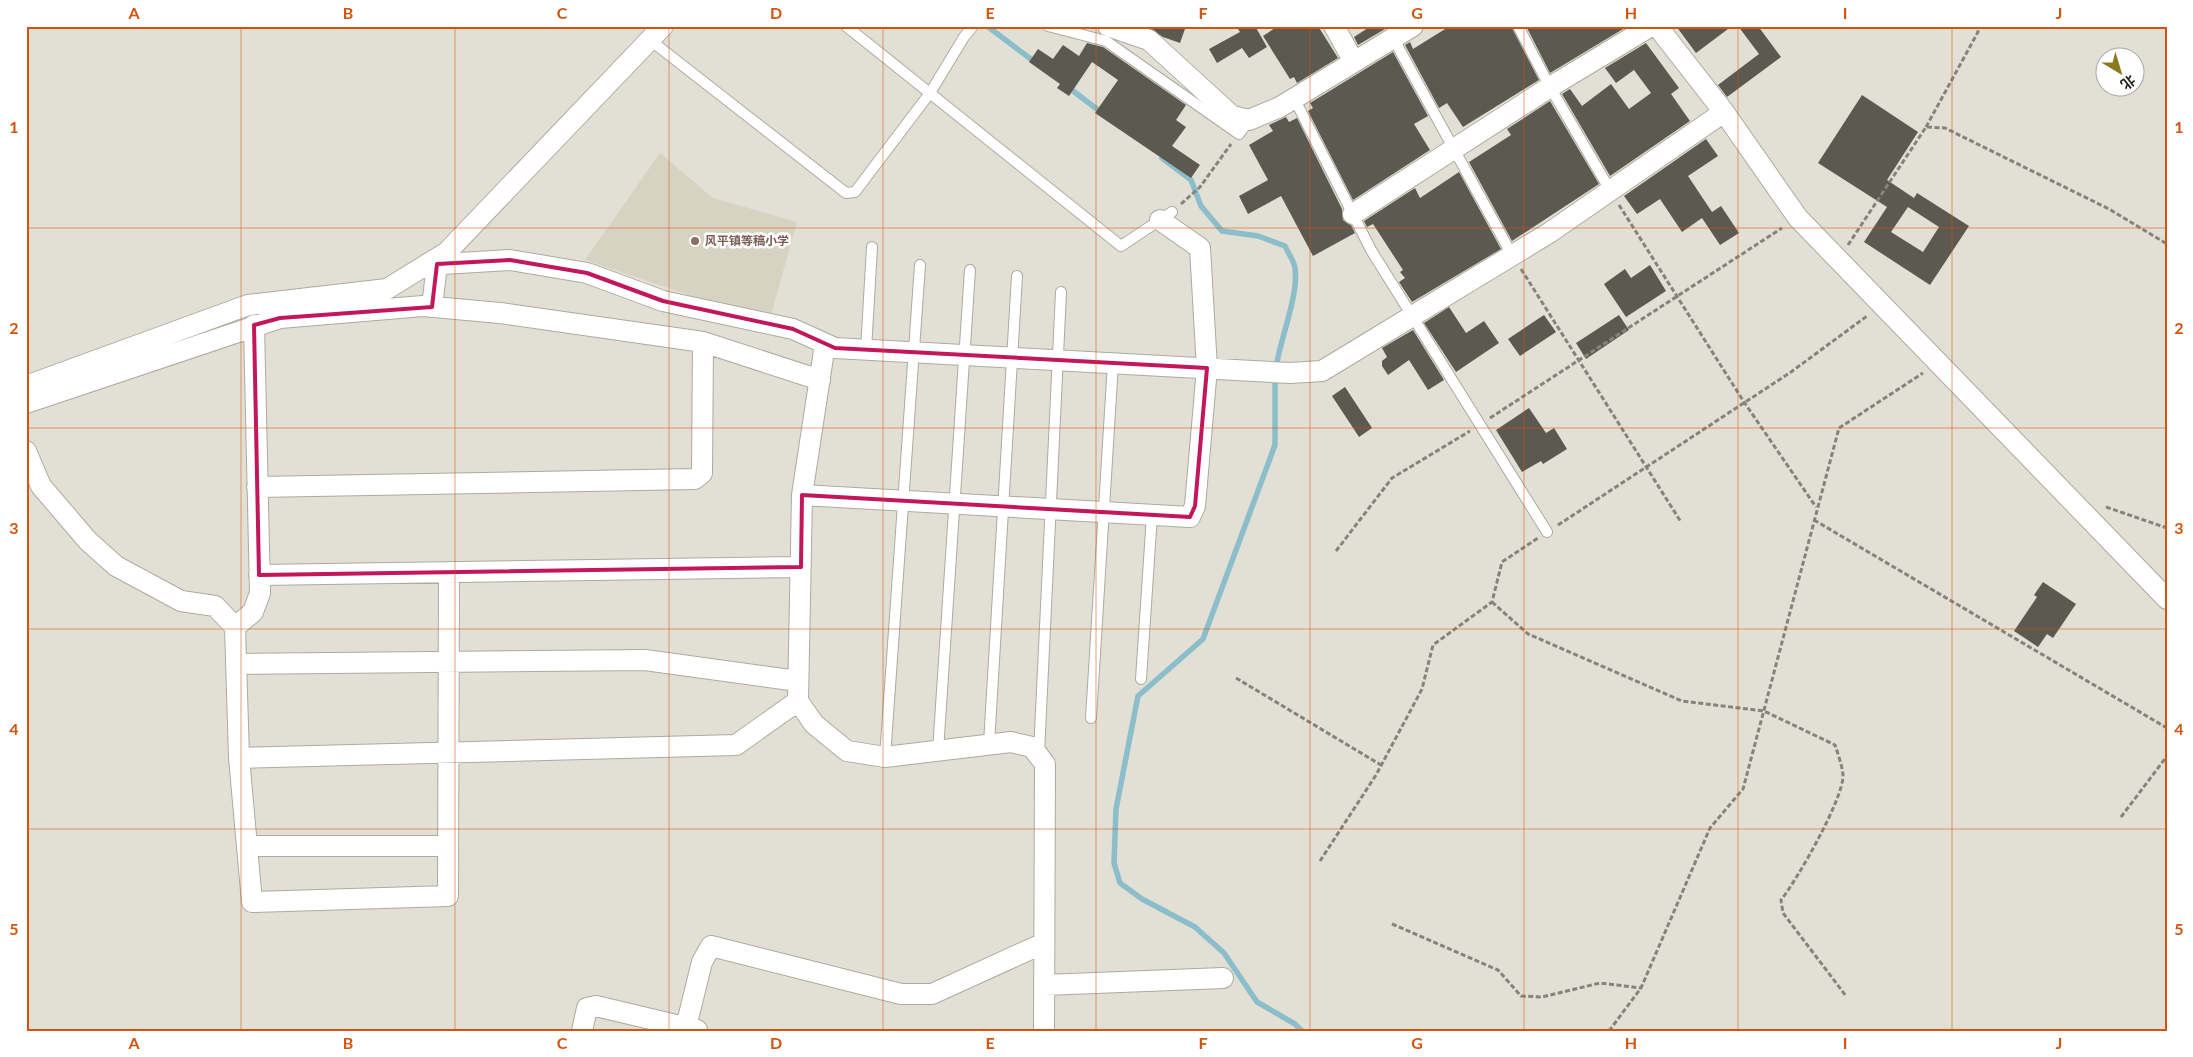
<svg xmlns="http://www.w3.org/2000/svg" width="2193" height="1057" font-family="Lato,'Noto Sans SC',sans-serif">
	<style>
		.built { fill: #d7d3c2 }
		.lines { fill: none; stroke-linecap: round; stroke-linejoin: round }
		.stream { stroke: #8bbdca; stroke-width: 5.5 }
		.building { fill: #5b5950; fill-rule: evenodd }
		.service-casing { stroke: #adaaa0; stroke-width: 12 }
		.minor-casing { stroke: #adaaa0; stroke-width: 22 }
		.path { stroke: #85837c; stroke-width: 3; stroke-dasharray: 5 2.5; stroke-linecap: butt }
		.service { stroke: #fff; stroke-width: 10 }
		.minor { stroke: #fff; stroke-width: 20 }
		.marked { fill: none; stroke: #c2185b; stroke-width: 4; stroke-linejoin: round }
		.grid { fill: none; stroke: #d4530e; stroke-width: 1; stroke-opacity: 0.55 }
		.education-dot { fill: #8d6e63; stroke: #fff; stroke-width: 2 }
		.labels { text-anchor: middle; stroke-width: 5; stroke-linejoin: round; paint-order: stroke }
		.education-label { font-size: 12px; font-weight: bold; fill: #785e54; stroke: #fff; text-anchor: start }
		.neatline { fill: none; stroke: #d4530e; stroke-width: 2 }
		.grid-label { font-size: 16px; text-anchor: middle; font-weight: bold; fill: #d4530e }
	</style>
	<rect width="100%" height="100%" fill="#e2e0d5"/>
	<path class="built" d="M660,153L713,198L797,222L769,322L585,260Z"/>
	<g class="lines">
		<path class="stream" d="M987,26L1036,63
			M1068,87L1102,113
			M1162,158L1191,180L1201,206L1222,231L1258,236L1285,246C1288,253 1294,261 1295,268C1299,295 1280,339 1276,368
			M1275,377V445L1203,639L1138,696L1116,809L1114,863L1120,883L1142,899L1195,927L1224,953L1257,1002L1295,1024L1302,1031"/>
	</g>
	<path class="building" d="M1145,26H1186L1180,43L1163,37Z
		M1236,26H1255L1267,47L1249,58L1242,48L1217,63L1209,49L1240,32Z
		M1278,26H1318L1338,58L1297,83L1294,77L1290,79L1263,36Z
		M1371,26H1390L1358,45L1354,37Z
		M1450,26H1511L1539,80L1463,127L1447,103L1439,108L1405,45L1410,42L1413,49Z
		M1526,26H1628L1550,73Z
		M1676,26H1732L1696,53Z
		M1738,26H1758L1781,57L1727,97L1718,85L1759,54Z
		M1087,43L1103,47L1186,105L1176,120L1186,127L1172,146L1200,165L1191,178L1095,113L1118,80L1092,62L1069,96L1057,88L1060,84L1029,62L1038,49L1053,59L1063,45L1079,56Z
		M1646,43L1679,88L1671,94L1690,121L1610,176L1562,94L1570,89L1582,106L1611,84L1629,109L1651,93L1634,70L1616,83L1605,68Z
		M1393,52L1428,116L1414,124L1430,150L1353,200L1308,111L1313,108L1310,103Z
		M1862,95L1918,132L1887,180L1914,198L1913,200L1917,193L1969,226L1930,285L1864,242L1887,207L1818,163ZM1908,207L1939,227L1923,252L1891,232Z
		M1550,101L1599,184L1512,241L1469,162L1511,135L1507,129Z
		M1286,117L1289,122L1297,118L1342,209L1343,220L1351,225L1355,233L1313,256L1281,196L1248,214L1239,196L1268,180L1249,145L1273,131L1269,125Z
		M1706,139L1718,156L1688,176L1712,212L1721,206L1739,233L1720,245L1702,218L1682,232L1660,199L1637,214L1624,196Z
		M1459,172L1501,249L1412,302L1399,282L1405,278L1400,272L1403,270L1373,224L1367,227L1364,221L1415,188L1420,198Z
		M1650,265L1666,291L1626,317L1604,284L1625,269L1631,278Z
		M1449,307L1466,333L1484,321L1499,343L1456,372L1424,323Z
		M1544,315L1556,332L1520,356L1508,339Z
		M1619,315L1629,330L1586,359L1576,343Z
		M1413,330L1444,380L1428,390L1409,360L1388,375L1382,366V361L1387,357L1382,348Z
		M1345,387L1372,428L1359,437L1332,396Z
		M1529,408L1546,433L1554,428L1567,449L1543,464L1541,461L1522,472L1496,430Z
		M2043,582L2076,604L2053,638L2047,634L2038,647L2014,631L2037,597L2034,595Z"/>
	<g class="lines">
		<defs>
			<path id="service" d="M846,26L1121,246L1172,212
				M1048,26L1106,41L1239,134L1249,120
				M1518,26L1550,87L1610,190
				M1393,38L1512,255
				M650,40L846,193L855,192L930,93L964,37L973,26
				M1294,98L1371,250L1547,532
				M866,350L872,247
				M1141,679L1152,515
				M1091,718L1113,363
				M989,744L1017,276
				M938,751L970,270
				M1039,753L1061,292
				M885,757L920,265"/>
			<path id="minor" d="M1108,26L1149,40L1232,116L1249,120L1280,107L1413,26
				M1334,26L1354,62
				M1657,26L1724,112L1798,218L2167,599
				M1353,214L1550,87L1651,26
				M426,265L510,260L587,273L663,301L793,329L835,348L1290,373L1322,371L1549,233L1724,112
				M432,307L437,264
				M825,344L802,495L798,701L814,724L847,751L885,757L1011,742L1032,747L1045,764L1044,1031
				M26,386L248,305L387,289L447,252L663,26
				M26,403L280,318L423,306L500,313L703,342L820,380
				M26,451L41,486L88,541L116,566L181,601L215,606L235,627L239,758L252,902L448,896L449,572
				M257,487L695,479L702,473L703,342
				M802,495L1190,517L1195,506L1207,368L1200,248L1160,220
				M259,575L801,567
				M235,627L253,612L260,593L254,325
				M236,664L645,660L798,681
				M239,758L736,745L798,701
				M247,846H448
				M1044,985L1223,978
				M582,1031L587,1008L596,1006L697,1030
				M685,1031L702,962L711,946L901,994H932L1044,943"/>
		</defs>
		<use href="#service" class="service-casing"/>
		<use href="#minor" class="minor-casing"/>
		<path class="path" d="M1926,127L1978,32L1977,26
			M1181,204L1200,187L1231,144
			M1619,205L1744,402L1816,507
			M1848,245L1926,127L1945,128L2109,209L2167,244
			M1521,269L1681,522
			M1490,418L1782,228
			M2106,507L2167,528
			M1814,520L2167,728
			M1558,525L1791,372L1867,316
			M1336,551L1392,478L1470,431
			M1492,602L1528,634L1682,701L1764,711L1835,745C1838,754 1842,765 1843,775C1844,798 1797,880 1781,900L1783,913L1846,996
			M1236,678L1381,765
			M2121,817L2167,756
			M1320,861L1376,775L1422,689L1433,645L1492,602L1502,562L1538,538
			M1392,924L1498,970L1521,996L1542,997L1600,983L1641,988
			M1609,1031L1641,988L1710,828L1743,789L1839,428L1923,373"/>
		<use href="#service" class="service"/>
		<use href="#minor" class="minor"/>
	</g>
	<path class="marked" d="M510,260L587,273L663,301L793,329L835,348L1207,368L1195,506L1190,517L802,495L801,567L259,575L254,325L280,318L432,307L437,264Z"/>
	<path class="grid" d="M241,26V1031M455,26V1031M669,26V1031M883,26V1031M1096,26V1031M1310,26V1031M1524,26V1031M1738,26V1031M1952,26V1031M26,228H2167M26,428H2167M26,629H2167M26,829H2167"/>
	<circle class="education-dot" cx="695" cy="241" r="5"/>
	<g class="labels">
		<g class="education-label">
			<text x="705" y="245">风平镇等稿小学</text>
		</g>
	</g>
	<rect width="2193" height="1057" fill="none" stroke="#ffffff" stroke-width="55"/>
	<g transform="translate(2120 72) rotate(142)"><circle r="24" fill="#ffffff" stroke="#a7a6a5"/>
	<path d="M0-4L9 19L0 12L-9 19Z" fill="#8b7a1f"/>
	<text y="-8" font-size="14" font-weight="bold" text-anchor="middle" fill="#22211d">北</text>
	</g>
	<rect x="28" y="28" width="2138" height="1002" class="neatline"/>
	<g class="grid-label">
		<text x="134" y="19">A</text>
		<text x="348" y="19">B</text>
		<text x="562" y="19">C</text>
		<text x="776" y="19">D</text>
		<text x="990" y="19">E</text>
		<text x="1203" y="19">F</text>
		<text x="1417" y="19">G</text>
		<text x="1631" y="19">H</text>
		<text x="1845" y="19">I</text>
		<text x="2059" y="19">J</text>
		<text x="14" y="133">1</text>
		<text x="2179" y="133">1</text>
		<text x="14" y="334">2</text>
		<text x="2179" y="334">2</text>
		<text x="14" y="534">3</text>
		<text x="2179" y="534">3</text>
		<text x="14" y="735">4</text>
		<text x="2179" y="735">4</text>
		<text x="14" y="935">5</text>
		<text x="2179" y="935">5</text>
		<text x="134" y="1049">A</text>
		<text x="348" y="1049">B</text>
		<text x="562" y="1049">C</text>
		<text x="776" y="1049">D</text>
		<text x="990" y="1049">E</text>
		<text x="1203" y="1049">F</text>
		<text x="1417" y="1049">G</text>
		<text x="1631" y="1049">H</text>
		<text x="1845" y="1049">I</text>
		<text x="2059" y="1049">J</text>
	</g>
</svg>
